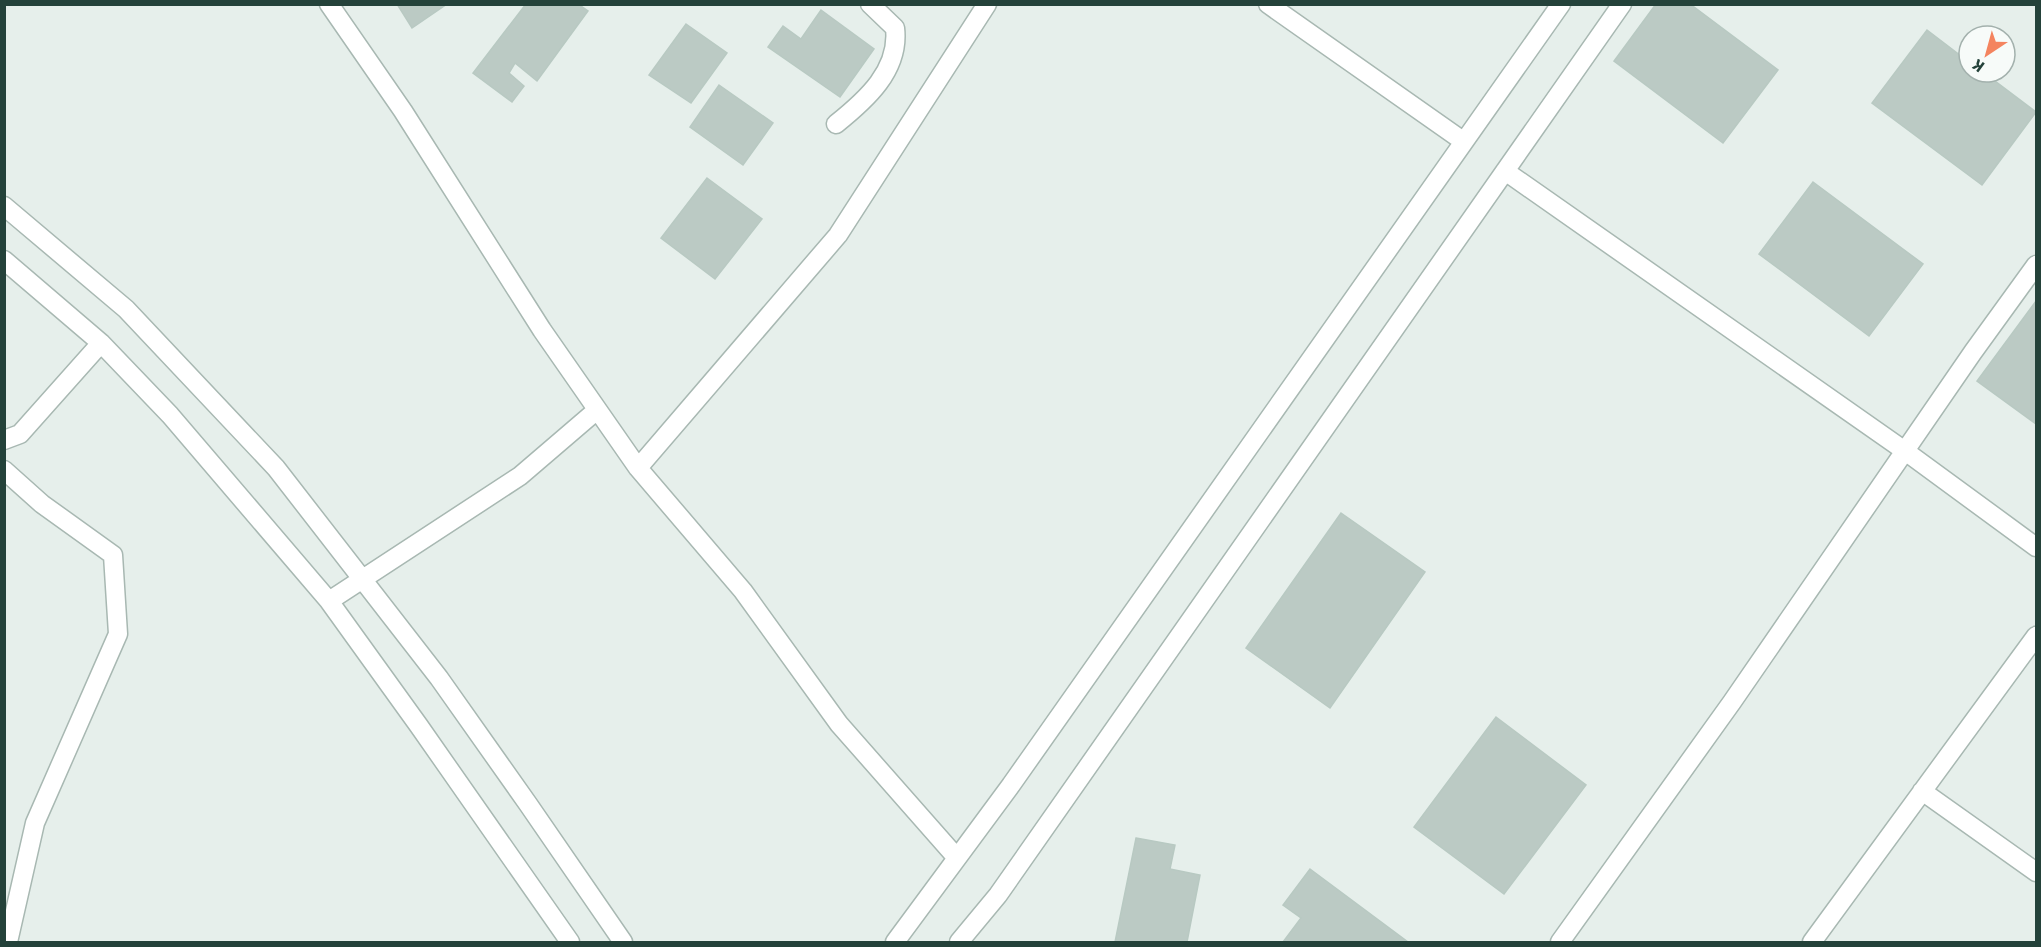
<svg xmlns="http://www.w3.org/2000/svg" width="2041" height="947" font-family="Signika,sans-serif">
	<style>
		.building { fill: #bbcac4; stroke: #b8c9c2; stroke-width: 1.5 }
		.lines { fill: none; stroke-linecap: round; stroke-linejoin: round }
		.minor-casing { stroke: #a8b8b2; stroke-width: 21 }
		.minor { stroke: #fff; stroke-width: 18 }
	</style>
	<rect width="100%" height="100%" fill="#e6efeb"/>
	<path class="building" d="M397,4H447L412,28Z
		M526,4H578L588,11L537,81L515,63L509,73L524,86L512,102L473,73Z
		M1656,4H1690L1778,70L1723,143L1614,61Z
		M821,10L874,49L840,97L768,47L783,26L801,39Z
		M686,24L727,53L691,103L649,75Z
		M1927,30L1969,62V72H1983L2036,112L1982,185L1872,103Z
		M719,85L773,123L743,165L690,127Z
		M707,178L762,219L715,279L661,238Z
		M1813,182L1923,264L1869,336L1759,254Z
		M2036,301V424L1977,381Z
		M1341,513L1425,572L1330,708L1246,648Z
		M1496,717L1586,785L1504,894L1414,827Z
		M1136,838L1175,845L1170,869L1200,875L1187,942H1115Z
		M1310,869L1408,942H1283L1301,918L1283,905Z"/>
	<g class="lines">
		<defs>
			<path id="minor" d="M329,4L403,111L542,330L638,468L743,591L839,724L957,858
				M1268,4L1463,141
				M836,124C866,100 900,70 895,28L870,4
				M1505,171L1905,451L2036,547
				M4,206L126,309L276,468L439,678L528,804L623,942
				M4,260L101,343L170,415L329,601L419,726L570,942
				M4,440L20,434L101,343
				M638,468L838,235L987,4
				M4,470L42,504L113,555L118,634L35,823L8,942
				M329,601L520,476L597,410
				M1922,791L2036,872
				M895,942L1011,785L1561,4
				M959,942L998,895L1622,4
				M1560,942L1732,702L1973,352L2036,265
				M1812,942L2036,636"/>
		</defs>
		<use href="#minor" class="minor-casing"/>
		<use href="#minor" class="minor"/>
	</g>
	<rect width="2041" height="947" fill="none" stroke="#24423a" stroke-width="12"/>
	<g transform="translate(1987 54) rotate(216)"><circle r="28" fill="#f7fbf9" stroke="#a3b1ad" stroke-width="1.5"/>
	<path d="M0-4.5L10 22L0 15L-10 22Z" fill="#f4845f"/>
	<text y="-9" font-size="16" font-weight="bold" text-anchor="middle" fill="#24423a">K</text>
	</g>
</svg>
